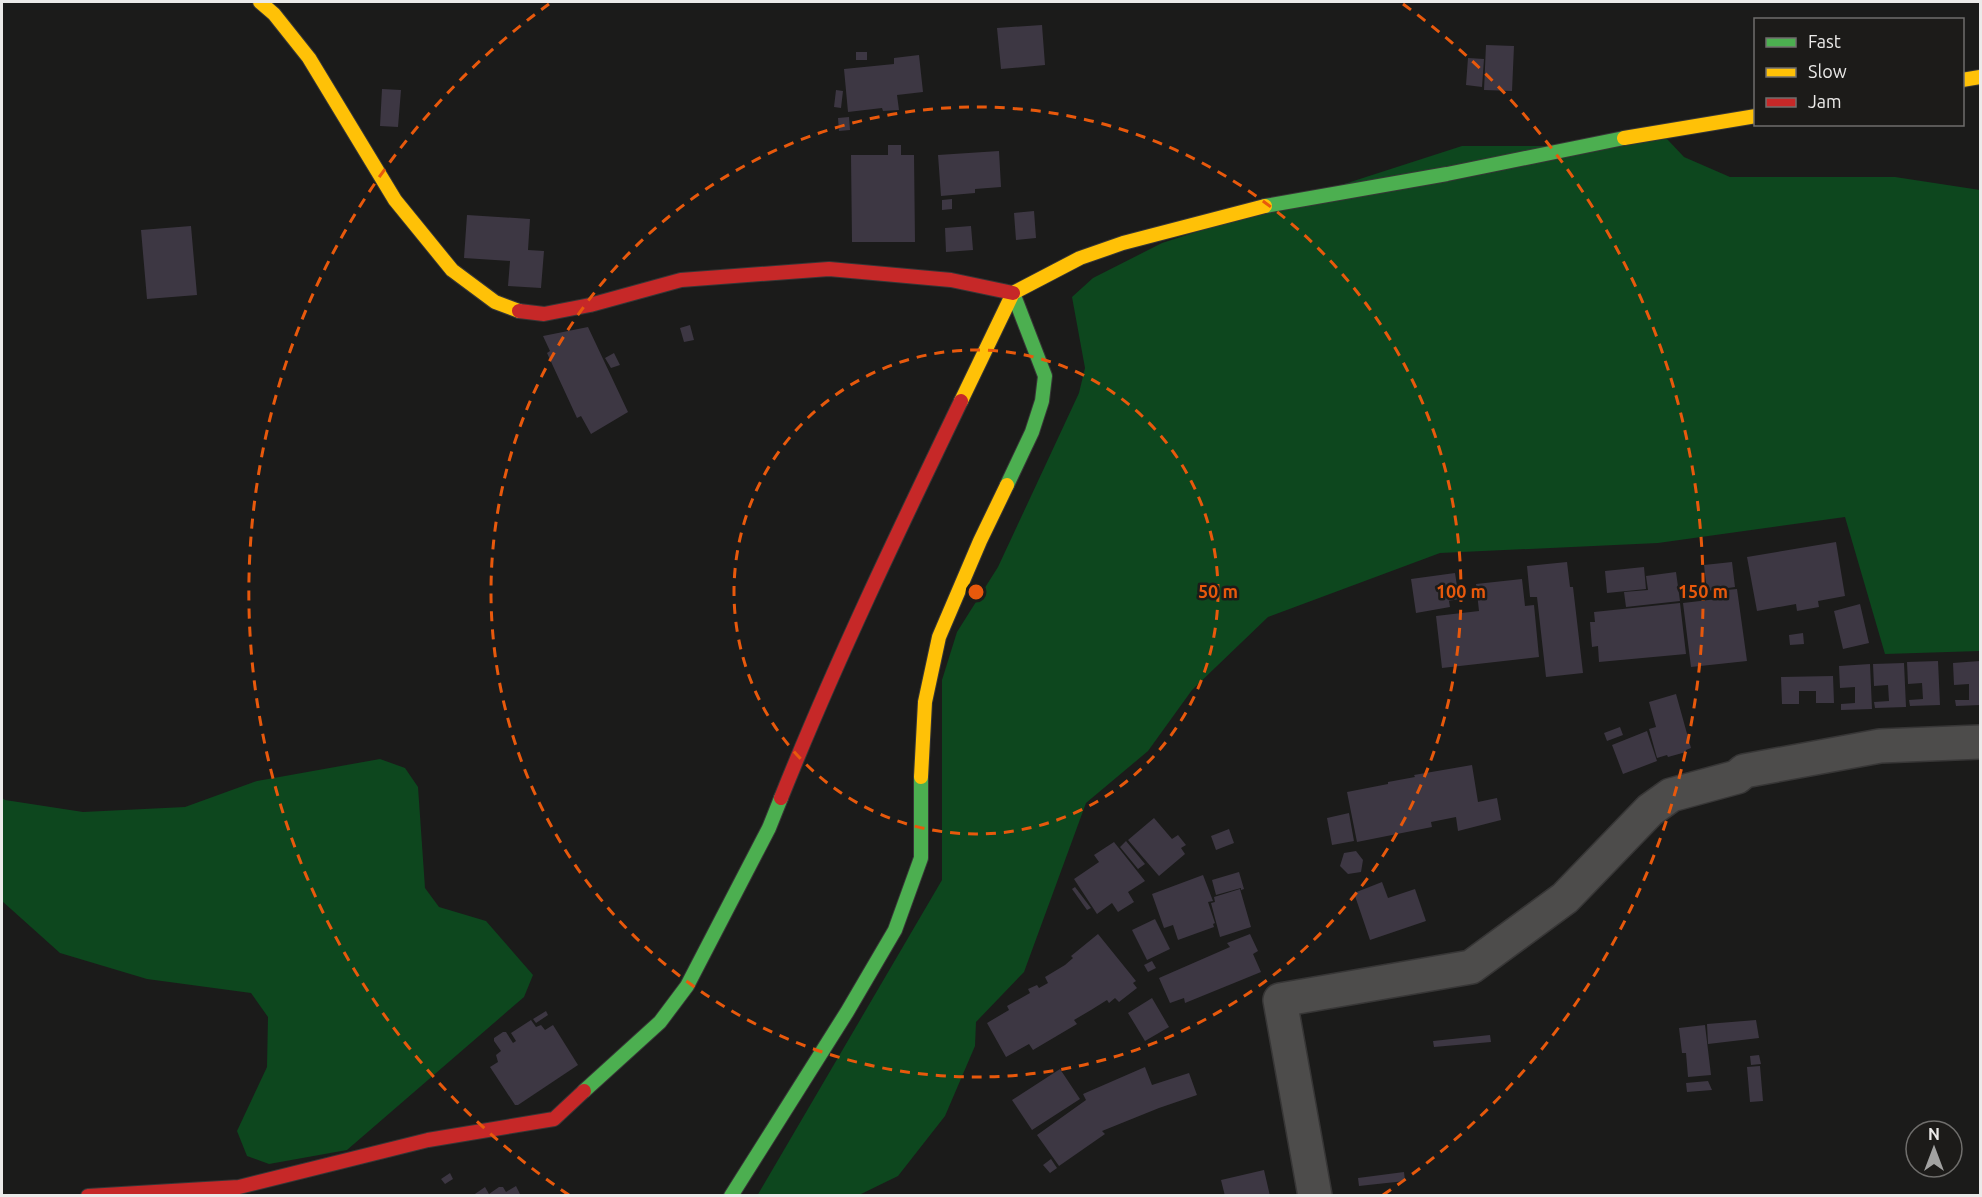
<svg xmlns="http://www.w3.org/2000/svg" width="1982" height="1197" font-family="Ubuntu,sans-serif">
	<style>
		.forest { fill: #0d471e }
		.building { fill: #3d3743 }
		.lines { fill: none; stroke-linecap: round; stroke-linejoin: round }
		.street-casing { stroke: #373636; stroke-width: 36 }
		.fast-casing { stroke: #373636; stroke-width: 16 }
		.slow-casing { stroke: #373636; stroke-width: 16 }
		.jam-casing { stroke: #373636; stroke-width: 16 }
		.street { stroke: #4d4c4b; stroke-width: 33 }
		.fast { stroke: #4caf50; stroke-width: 14 }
		.slow { stroke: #ffc107; stroke-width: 14 }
		.jam { stroke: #c62828; stroke-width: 14 }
		.ring { fill: none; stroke: #e8590c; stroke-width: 3; stroke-dasharray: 10 8 }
		.centre { fill: #e8590c; stroke: #1c1b19; stroke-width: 3 }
		.ring-label { font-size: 18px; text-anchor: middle; font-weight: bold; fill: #e8590c; stroke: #1c1b19; stroke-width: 5; stroke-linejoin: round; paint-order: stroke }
	</style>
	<rect width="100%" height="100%" fill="#1b1b1a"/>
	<path class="forest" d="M1667,139L1684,157L1730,177H1895L1980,190V651L1885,654L1845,517L1658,543L1440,553L1268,617L1192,690L1148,751L1086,803L1024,972L976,1022L975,1046L945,1116L898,1176L859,1195L757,1196L942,880V680L957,632L998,567L1079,393L1085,368L1072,297L1093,278L1162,243L1462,146H1543Z
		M380,759L405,768L418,787L425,888L439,907L486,921L533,975L524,997L347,1150L269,1164L247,1156L237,1131L267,1067L268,1017L251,993L147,979L60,953L2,901V798L5,800L83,812L185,807L257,781Z"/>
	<path class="building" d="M1042,25L1045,65L1001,69L997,28Z
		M1486,45L1514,46L1512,91L1484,90Z
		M856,52H867V60H856Z
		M919,55L923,92L897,95L899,110L883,111L882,108L848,112L844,69L894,64V58Z
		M1468,58L1484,59L1482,87L1466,85Z
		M382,89L401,90L398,127L380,126Z
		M836,90L843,91L841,108L834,107Z
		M849,117L850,130L839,131L838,118Z
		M888,145H901V155H914L915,242H852L851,155H888Z
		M999,151L1001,187L975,189V193L941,196L938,155Z
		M952,199V209L942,210V200Z
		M1034,211L1036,238L1016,240L1014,213Z
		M467,215L530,219L528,250L544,251L541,288L508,286L510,261L464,258Z
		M191,226L197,295L147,299L141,230Z
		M971,226L973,250L946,252L945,228Z
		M690,325L694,340L684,342L680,328Z
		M588,327L628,412L591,434L581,416L577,418L547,353L550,351L543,336Z
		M614,353L620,365L611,368L605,358Z
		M1836,542L1845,596L1818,601L1819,607L1797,611L1796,604L1757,611L1747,557Z
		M1567,562L1570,587H1573L1583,673L1546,677L1537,597H1530L1527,566Z
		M1732,562L1735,587L1707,591L1704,565Z
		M1644,567L1646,589L1607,593L1605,571Z
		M1676,572L1680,601L1626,607L1624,592L1648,590L1646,576Z
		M1455,573L1459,599L1449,601L1450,607L1416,613L1411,579Z
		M1522,579L1525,606L1534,605L1539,657L1442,668L1436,616L1479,611L1476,584Z
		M1737,589L1747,661L1691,667L1683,603L1717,599L1716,591Z
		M1680,603L1686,654L1599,662L1598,646L1592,647L1590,622H1595L1594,612Z
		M1860,604L1869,643L1843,649L1834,611Z
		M1803,633L1804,644L1790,645L1789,635Z
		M1938,661L1940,705L1910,706L1909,700L1923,699L1922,683L1908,684L1907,662Z
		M1980,661V705L1956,706L1955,700H1969V684L1954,685L1953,663Z
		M1904,663L1906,707L1875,708L1874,702L1889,701L1888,685L1874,686L1873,664Z
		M1870,664L1872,709L1841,710V704L1855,703V687L1840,688L1839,666Z
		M1833,676L1834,703H1816V691H1799V704H1782L1781,677Z
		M1676,694L1691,748L1686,750V752L1668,757L1667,755L1657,758L1649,729L1656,727L1649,702Z
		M1620,727L1623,735L1607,741L1604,733Z
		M1647,731L1657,761L1623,774L1612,745Z
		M1472,765L1478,802L1497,798L1501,820L1458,831L1456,817L1431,822L1432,827L1357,842L1347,792L1388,784V782L1415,777L1414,775Z
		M1349,813L1354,841L1332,845L1327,818Z
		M1154,818L1172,839L1178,835L1186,845L1181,848L1185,854L1159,876L1128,840Z
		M1229,829L1234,843L1216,850L1211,836Z
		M1126,841L1145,864L1138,869L1120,847Z
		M1114,842L1145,881L1128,892L1134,902L1118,912L1112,903L1097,914L1074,879L1099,862L1094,855Z
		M1356,851L1363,860L1361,872L1348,874L1340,866L1344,853Z
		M1239,872L1244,889L1241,890V888L1216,895L1212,880Z
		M1203,875L1213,901L1208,902L1215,923L1213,924L1214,927L1178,940L1173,925L1164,928L1152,894Z
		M1382,882L1388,898L1415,889L1426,921L1370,940L1354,893Z
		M1075,887L1091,908L1087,910L1072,889Z
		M1240,889L1251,927L1220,937L1211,903L1215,902L1214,897Z
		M1155,919L1170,949L1147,960L1132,930Z
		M1098,934L1136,981L1133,983L1137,988L1119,1002L1115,998L1109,1003L1107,1000L1091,1010L1074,1020L1077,1024L1033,1050L1029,1044L1006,1057L987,1023L1009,1010L1007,1006L1030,993L1028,989L1037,985L1039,988L1048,983L1045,977L1065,965L1073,958L1071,956Z
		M1250,934L1258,951L1253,954L1261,972L1185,1003L1184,998L1170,1003L1159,978L1230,947L1227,943Z
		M1152,961L1156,968L1148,972L1144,965Z
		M1152,998L1169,1027L1145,1041L1128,1013Z
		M546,1011L548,1015L536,1023L533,1019Z
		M531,1020L536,1027L541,1025L545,1030L553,1025L578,1065L518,1105H515L490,1067L498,1062L496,1055L501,1051L494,1041V1038L503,1032H506L513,1043L516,1041L511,1033Z
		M1756,1020L1759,1038L1708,1044L1707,1024Z
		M1705,1025L1711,1075L1688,1077L1686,1053H1682L1679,1028Z
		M1490,1035L1491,1042L1434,1047L1433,1041Z
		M1759,1055L1761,1064L1751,1065L1750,1056Z
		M1760,1066L1763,1101L1750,1102L1747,1067Z
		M1145,1067L1152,1085L1189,1073L1197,1095L1159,1108L1102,1131L1105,1134L1059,1166L1037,1135L1086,1100L1083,1094Z
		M1060,1069L1080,1099L1032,1130L1012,1100Z
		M1708,1081L1712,1090L1687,1092L1686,1083Z
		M1051,1159L1057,1168L1050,1173L1043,1165Z
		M1264,1170L1270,1196H1225L1221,1180Z
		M1404,1172L1405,1181L1359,1186L1358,1178Z
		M450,1173L453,1179L445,1184L441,1179Z
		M516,1186L521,1196H472L485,1187L489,1194L499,1187H503L506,1192Z"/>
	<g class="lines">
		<defs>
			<path id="street" d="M1315,1196L1280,1000L1471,967L1565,898L1650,810L1671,795L1737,777L1744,771L1880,746L1980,742"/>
			<path id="fast" d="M1265,206L1447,174L1624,138
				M1007,485L1032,432L1042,401L1045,376L1013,293
				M584,1091L660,1022L687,986L769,828L781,798
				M731,1196L847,1012L895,930L921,858V777"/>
			<path id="slow" d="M260,2L274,14L309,58L395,200L452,270L495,302L519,311
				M1962,80L1980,77
				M1624,138L1756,116
				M961,401L1013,293L1080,258L1123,243L1265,206
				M921,777L925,702L939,637L980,541L1007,485"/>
			<path id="jam" d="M519,311L544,314L590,305L681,280L829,269L951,280L1013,293
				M781,798C835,663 898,532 961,401
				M88,1196L239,1187L428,1140L554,1119L584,1091"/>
		</defs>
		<use href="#street" class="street-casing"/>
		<use href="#fast" class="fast-casing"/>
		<use href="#slow" class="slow-casing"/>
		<use href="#jam" class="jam-casing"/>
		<use href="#street" class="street"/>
		<use href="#fast" class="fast"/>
		<use href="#slow" class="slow"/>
		<use href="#jam" class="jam"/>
	</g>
	<g class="ring">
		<circle cx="976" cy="592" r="242"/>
		<circle cx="976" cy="592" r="485"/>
		<path d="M569 1195A727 727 0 0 1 549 4M1403 4A727 727 0 0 1 1383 1195"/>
	</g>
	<circle cx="976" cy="592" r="9" class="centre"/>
	<g class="ring-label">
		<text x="1218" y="598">50 m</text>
		<text x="1461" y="598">100 m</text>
		<text x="1703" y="598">150 m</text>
	</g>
	<rect width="1982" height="1197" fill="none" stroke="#ebeae9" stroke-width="6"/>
	<rect x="1754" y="18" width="210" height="108" fill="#1c1b19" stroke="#6f6e6c" stroke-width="1.5"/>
	<rect x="1766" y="38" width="30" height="9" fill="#4caf50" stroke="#6f6e6c" stroke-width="1.5"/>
	<text x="1808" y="48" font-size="18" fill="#ebeae9">Fast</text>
	<rect x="1766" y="68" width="30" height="9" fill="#ffc107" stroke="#6f6e6c" stroke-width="1.5"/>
	<text x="1808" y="78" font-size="18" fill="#ebeae9">Slow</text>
	<rect x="1766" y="98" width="30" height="9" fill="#c62828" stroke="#6f6e6c" stroke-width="1.5"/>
	<text x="1808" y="108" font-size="18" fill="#ebeae9">Jam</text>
	<g transform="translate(1934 1149)"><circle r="28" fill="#1c1b19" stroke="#6f6e6c" stroke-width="1.5"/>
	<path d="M0-4.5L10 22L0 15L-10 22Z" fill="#a2a2a1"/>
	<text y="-9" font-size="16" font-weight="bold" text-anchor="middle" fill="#ebeae9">N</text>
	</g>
</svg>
